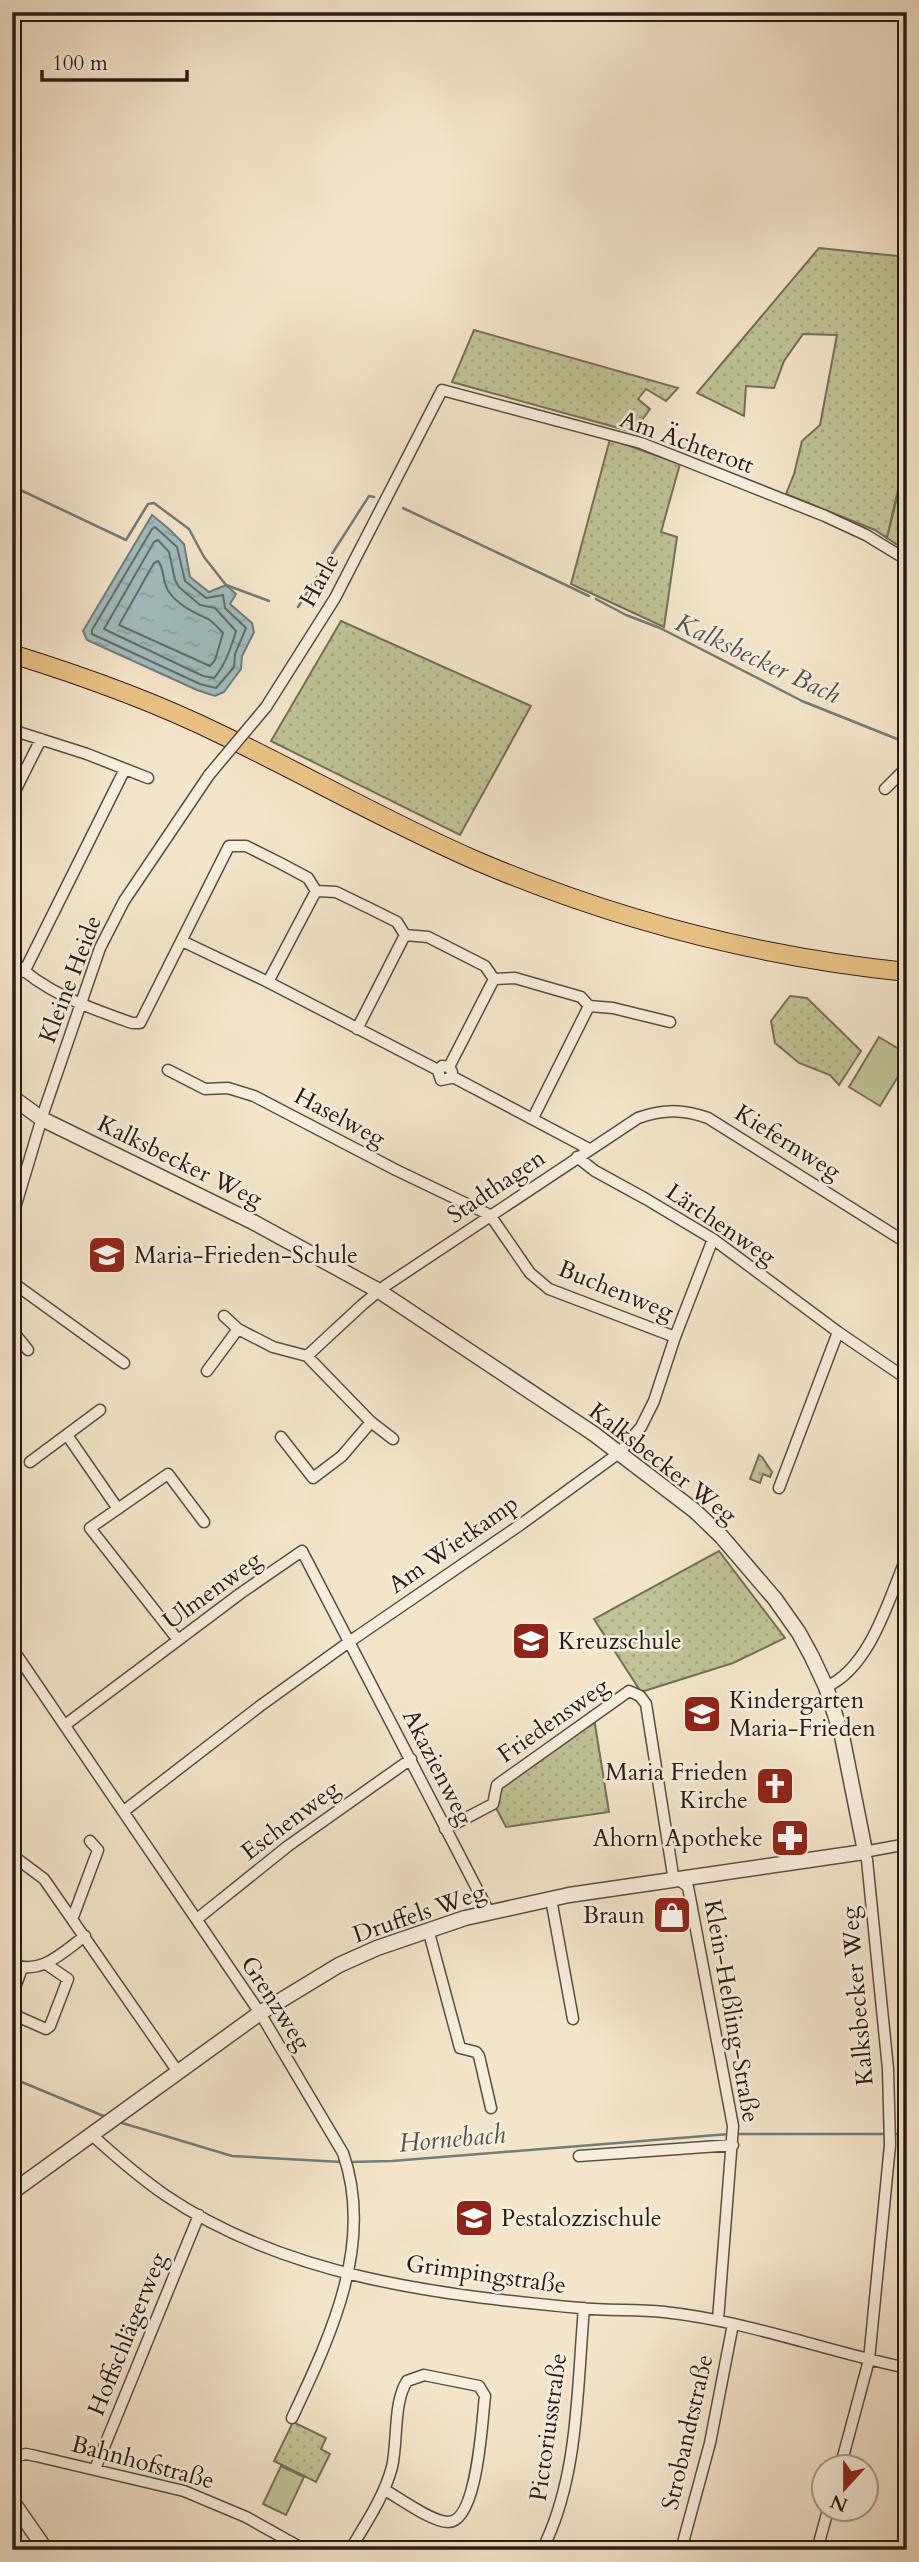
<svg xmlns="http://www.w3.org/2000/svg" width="919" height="2562" font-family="Cardo,serif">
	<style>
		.green { fill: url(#green-dots); stroke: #747056; stroke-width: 2 }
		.forest { fill: url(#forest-crowns); stroke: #747056; stroke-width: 2 }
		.pitch { fill: #bfc395; stroke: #747056; stroke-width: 2 }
		.water { fill: url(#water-ripples); stroke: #6f7d7b; stroke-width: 2 }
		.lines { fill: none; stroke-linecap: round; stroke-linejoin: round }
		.shore { stroke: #646c6a; stroke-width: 2 }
		.stream { stroke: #6f7d7b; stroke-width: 2.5 }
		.minor-casing { stroke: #5b4e43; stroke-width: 13 }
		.tertiary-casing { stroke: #5b4e43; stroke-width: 17 }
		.primary-casing { stroke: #281c16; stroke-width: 20 }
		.minor { stroke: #f8eedd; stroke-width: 10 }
		.tertiary { stroke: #f8eedd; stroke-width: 14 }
		.primary { stroke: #eac285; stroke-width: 18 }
		.minor-bridge-casing { stroke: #5b4e43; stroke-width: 13; stroke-linecap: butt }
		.minor-bridge { stroke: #f8eedd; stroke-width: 10 }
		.labels { text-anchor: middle; stroke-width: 5; stroke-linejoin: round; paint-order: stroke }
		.street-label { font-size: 24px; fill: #281c16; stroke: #f8eedd }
		.poi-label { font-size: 24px; fill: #281c16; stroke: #f8eedd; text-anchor: start }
		.water-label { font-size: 26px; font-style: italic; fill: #525451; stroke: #f8eedd }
	</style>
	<defs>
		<pattern id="green-dots" width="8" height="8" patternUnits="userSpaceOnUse" patternTransform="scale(1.75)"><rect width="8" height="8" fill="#bfc395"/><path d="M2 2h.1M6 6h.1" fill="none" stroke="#a4a780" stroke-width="1.8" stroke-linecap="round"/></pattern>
		<pattern id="forest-crowns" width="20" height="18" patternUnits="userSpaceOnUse" patternTransform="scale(1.75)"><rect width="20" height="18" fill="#bfc395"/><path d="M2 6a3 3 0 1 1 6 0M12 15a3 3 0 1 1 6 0" fill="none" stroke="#a4a780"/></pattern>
		<pattern id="water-ripples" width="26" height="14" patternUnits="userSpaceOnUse" patternTransform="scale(1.75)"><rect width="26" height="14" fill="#9fbdbf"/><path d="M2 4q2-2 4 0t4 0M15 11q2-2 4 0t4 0" fill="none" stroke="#89a2a3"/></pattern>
	</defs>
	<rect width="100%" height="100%" fill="#f4e5ca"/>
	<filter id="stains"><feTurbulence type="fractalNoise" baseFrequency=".00286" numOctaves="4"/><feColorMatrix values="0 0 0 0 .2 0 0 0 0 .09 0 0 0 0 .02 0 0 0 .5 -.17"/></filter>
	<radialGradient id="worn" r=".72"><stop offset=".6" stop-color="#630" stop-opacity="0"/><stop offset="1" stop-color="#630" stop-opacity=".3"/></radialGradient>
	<path class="green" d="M819,248L907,257V450L887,538L875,530L786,494L794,474L802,441L820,425L837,335L803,334L784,361L774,388L746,386L744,416L697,393Z
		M474,330L678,388L666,401L646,389L638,399L650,409L633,432L452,382Z
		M610,439L680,464L661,532L677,537L664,627L571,584Z
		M341,621L531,706L460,835L271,741Z
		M790,996L807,998L861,1051L839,1085L830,1075L799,1063L775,1043L771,1021Z
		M759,1455L762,1457L772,1472L770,1477L763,1474L760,1483L750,1479Z
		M719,1551L785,1638L733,1663L641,1692L594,1619Z
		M594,1718L609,1812L506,1827L494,1804L497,1786Z
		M293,2422L326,2438L321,2449L330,2454L316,2482L274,2461Z"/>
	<path class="forest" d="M907,487V551L887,538L899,489Z"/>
	<path class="pitch" d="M879,1037L907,1054V1062L880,1106L849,1087Z
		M281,2466L304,2477L286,2515L263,2504Z"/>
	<path class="water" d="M152,515L169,529L184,544L190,577L209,592L226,585L236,594L230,604L252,623L254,632L242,656L241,669L224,692L215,696L197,690L87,640L83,631Z"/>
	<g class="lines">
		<path class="shore" d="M155,527L177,547L185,581L206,598L223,595L225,608L246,628L235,654L234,667L216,688L200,684L92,634V630L152,529Z
			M158,540L169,552L175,580L179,587L200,605L215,608L236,631C232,645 224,667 214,678L203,676L104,629L154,542Z
			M158,561C165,569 162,583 169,592C178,605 193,612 206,618C212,620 218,628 223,633L215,660L210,666L119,625L154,563Z"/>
		<path class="stream" d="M12,486L126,540L148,504L154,503L189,529L204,557L226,585L269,601
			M403,508L589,596
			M596,599L626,615L660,628L802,701L907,743
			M298,607L369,496L374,497
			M12,2078L106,2117
			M119,2122L232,2156L342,2162
			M735,2134H886
			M893,2134H907
			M348,2162L392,2161L729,2134"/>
		<defs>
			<path id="minor" d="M266,707L335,598L442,390L641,443L825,516L866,535L907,560
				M12,730L87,754L148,778
				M885,789L907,767
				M12,797L41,739
				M405,935L428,937L485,966L494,979L449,1067L452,1072L451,1078L441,1080L438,1071L442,1066L449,1067
				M182,941L268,982L438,1070
				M12,960C45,993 90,1008 132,1023H140L229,846H246L280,863L308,878L316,891L336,892L371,909L397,922L405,935L357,1029
				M24,972L125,769
				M494,979L515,978L581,997L589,1006L533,1118
				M268,982L316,891
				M589,1006L613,1008L670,1022
				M168,1070L205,1089L228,1088L254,1096L396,1170L490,1215L530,1273L549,1289L675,1337
				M451,1076L589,1149
				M577,1157L595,1171L646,1199L713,1239L838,1332L907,1379
				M12,1218L44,1111L100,948L124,901L209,775
				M12,1282L124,1363
				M224,1316L238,1329L273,1347L307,1356L371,1422L393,1439
				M12,1330L28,1350
				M307,1356L362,1305L385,1286L638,1118C664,1109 682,1109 708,1118L907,1243
				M207,1371L238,1329
				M67,1435L118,1509
				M281,1437L313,1478L342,1456L371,1422
				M30,1462L100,1410
				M779,1488L838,1332
				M178,1640L90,1528L168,1474L204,1522
				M12,1648L260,2013L343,2153C375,2244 330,2337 292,2418
				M826,1687C871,1667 889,1598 907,1556
				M65,1725L241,1593L302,1551L489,1912
				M124,1811L260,1706L349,1642L520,1525L619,1453L641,1427L654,1401L675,1337L713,1239
				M445,1829L493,1804L497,1785L629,1691L640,1696L646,1704L673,1875L688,1887L733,2126L718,2320
				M12,1855L44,1879L178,2072
				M551,1899L573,2019
				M73,1917L98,1850L90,1841
				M197,1919L288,1846L411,1759
				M428,1929L460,2048L476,2052L479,2056L491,2108
				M12,1964C41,1976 63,1952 85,1936
				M12,1996L22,1968
				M12,2014L46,2029L50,2026L68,1979L46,1964
				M92,2135C115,2156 139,2177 165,2195C286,2277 438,2295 580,2308C608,2311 636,2309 664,2312C748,2321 825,2351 907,2368
				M579,2156L733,2145
				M12,2457L26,2454L36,2456L184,2491L246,2517L305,2550
				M840,2468L869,2360L890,2145L888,2069L867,1860L864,1852L907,1844
				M95,2469L199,2215
				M350,2550C366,2523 384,2497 392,2467C398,2441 393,2403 407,2381L424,2375L479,2386L485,2396C482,2419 478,2522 448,2522C432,2522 399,2498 385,2490
				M542,2550C579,2478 577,2387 584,2308
				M681,2550L710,2443L733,2324
				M817,2550L828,2510"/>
			<path id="tertiary" d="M12,1097L42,1119L253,1222L379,1291L594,1434L695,1511L721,1536L775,1599L799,1633L812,1657L826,1687L842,1736L864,1846V1852L569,1895L465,1918L377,1948L339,1965L260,2013L12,2192
				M12,2501L46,2550"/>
			<path id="primary" d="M12,654C83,676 153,701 220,734C306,775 389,823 477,861C613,919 759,957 907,972"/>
		</defs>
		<use href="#minor" class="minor-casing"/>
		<use href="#tertiary" class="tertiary-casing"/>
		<use href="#primary" class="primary-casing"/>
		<use href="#minor" class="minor"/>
		<use href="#tertiary" class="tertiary"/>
		<use href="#primary" class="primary"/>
		<defs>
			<path id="minor-bridge" d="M209,775L266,707"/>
		</defs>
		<use href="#minor-bridge" class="minor-bridge-casing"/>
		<use href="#minor-bridge" class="minor-bridge"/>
	</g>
	<defs>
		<symbol id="school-square" viewBox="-11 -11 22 22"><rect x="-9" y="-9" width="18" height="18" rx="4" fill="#8f2418" stroke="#f8eedd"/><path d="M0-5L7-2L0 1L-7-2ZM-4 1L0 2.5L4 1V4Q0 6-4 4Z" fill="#fff"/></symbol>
		<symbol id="church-square" viewBox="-11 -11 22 22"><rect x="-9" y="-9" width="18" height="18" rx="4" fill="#8f2418" stroke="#f8eedd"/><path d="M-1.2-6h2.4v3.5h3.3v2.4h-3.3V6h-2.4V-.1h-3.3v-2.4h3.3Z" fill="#fff"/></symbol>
		<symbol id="pharmacy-square" viewBox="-11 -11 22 22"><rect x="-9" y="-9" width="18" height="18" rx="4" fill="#8f2418" stroke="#f8eedd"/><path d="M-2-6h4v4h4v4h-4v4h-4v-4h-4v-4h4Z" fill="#fff"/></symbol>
		<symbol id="shop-square" viewBox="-11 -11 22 22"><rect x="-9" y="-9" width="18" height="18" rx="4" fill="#8f2418" stroke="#f8eedd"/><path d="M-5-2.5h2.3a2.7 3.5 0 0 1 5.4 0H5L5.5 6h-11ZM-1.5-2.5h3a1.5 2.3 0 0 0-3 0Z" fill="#fff"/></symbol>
	</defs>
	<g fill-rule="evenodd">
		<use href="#school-square" x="85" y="1233" width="44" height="44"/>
		<use href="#school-square" x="509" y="1619" width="44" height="44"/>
		<use href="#school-square" x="680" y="1692" width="44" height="44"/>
		<use href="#church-square" x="753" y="1764" width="44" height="44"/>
		<use href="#pharmacy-square" x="768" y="1816" width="44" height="44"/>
		<use href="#shop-square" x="650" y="1893" width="44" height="44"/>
		<use href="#school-square" x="452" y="2196" width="44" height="44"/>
	</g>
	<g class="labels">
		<g class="street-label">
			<text transform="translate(687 442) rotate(20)" y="8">Am Ächterott</text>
			<text transform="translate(319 580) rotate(-61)" y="8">Harle</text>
			<text transform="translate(70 979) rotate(-69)" y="8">Kleine Heide</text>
			<text transform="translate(340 1117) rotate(28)" y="8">Haselweg</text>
			<text transform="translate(788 1142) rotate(32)" y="8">Kiefernweg</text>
			<text transform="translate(180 1161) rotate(26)" y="8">Kalksbecker Weg</text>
			<text transform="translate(496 1186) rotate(-34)" y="8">Stadthagen</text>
			<text transform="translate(721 1224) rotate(34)" y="8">Lärchenweg</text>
			<text transform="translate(616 1290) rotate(22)" y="8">Buchenweg</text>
			<text transform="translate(663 1463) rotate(38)" y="8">Kalksbecker Weg</text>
			<text transform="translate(453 1544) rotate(-35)" y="8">Am Wietkamp</text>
			<text transform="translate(212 1590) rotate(-36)" y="8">Ulmenweg</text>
			<text transform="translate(553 1720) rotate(-35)" y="8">Friedensweg</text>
			<text transform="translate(438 1767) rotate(63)" y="8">Akazienweg</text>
			<text transform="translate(290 1820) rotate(-37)" y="8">Eschenweg</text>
			<text transform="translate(419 1913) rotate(-19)" y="8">Druffels Weg</text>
			<text transform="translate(857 1996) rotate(-95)" y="8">Kalksbecker Weg</text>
			<text transform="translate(276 2003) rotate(57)" y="8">Grenzweg</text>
			<text transform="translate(732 2011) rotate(80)" y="8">Klein-Heßling-Straße</text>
			<text transform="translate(486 2274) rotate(8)" y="8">Grimpingstraße</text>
			<text transform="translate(127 2334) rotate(-68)" y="8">Hoffschlägerweg</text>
			<text transform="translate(548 2427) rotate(-82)" y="8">Pictoriusstraße</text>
			<text transform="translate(687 2432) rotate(-77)" y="8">Strobandtstraße</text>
			<text transform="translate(143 2462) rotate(15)" y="8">Bahnhofstraße</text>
		</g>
		<g class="poi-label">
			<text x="134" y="1263">Maria-Frieden-Schule</text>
			<text x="558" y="1649">Kreuzschule</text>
			<text x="729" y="1708">Kindergarten<tspan x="729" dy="28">Maria-Frieden</tspan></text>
			<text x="748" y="1780" text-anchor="end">Maria Frieden<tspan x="748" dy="28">Kirche</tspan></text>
			<text x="763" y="1846" text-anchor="end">Ahorn Apotheke</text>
			<text x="645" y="1923" text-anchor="end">Braun</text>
			<text x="501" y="2226">Pestalozzischule</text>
		</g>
		<g class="water-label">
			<text transform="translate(758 658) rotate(25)" y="9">Kalksbecker Bach</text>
			<text transform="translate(452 2138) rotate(-5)" y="9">Hornebach</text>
		</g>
	</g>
	<rect width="919" height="2562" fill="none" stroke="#f4e5ca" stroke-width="42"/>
	<rect x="14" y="14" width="891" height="2534" fill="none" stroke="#281c16" stroke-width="3.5"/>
	<rect x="21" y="21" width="877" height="2520" fill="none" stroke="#281c16" stroke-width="2"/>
	<g transform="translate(845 2488) rotate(201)"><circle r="33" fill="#f8eedd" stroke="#a59a8d" stroke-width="2"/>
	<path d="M0-5L12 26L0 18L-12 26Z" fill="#8f2418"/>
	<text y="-10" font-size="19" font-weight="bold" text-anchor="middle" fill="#281c16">N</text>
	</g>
	<path d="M42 70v10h145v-10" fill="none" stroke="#281c16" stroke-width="3.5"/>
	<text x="52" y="70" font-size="21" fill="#281c16" stroke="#f8eedd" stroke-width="5" paint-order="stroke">100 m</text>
	<rect width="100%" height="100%" filter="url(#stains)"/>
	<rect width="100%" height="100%" fill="url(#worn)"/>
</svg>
